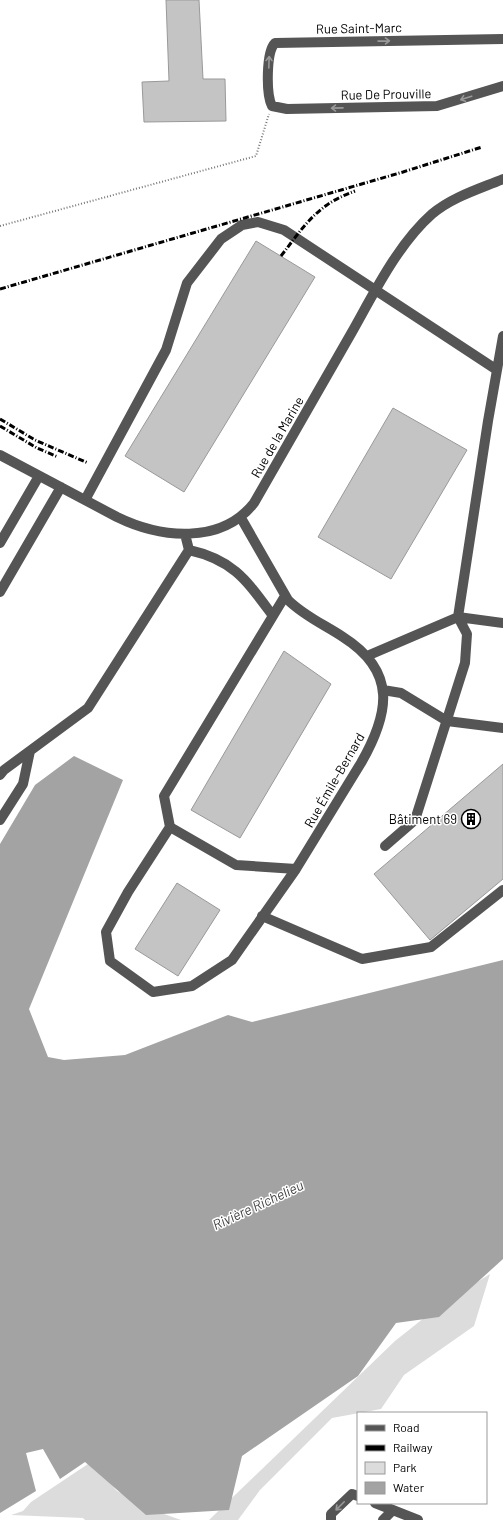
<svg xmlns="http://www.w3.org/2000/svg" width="503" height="1520" font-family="Barlow,sans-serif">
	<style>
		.green { fill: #dcdcdc }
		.water { fill: #a3a3a3 }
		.building { fill: #c4c4c4; stroke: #999 }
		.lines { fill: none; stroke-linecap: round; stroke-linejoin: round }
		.path { stroke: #777; stroke-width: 2; stroke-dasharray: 1 2; stroke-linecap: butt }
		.minor { stroke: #555; stroke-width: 10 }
		.rail { stroke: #000; stroke-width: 3; stroke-dasharray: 6 2 1 2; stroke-linecap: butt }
		.oneway { stroke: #999 }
		.labels { text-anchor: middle; stroke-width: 3; stroke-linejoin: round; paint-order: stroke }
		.street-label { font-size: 13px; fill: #000; stroke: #fff }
		.poi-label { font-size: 13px; fill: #000; stroke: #fff; text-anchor: end }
		.water-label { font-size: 14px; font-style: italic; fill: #444; stroke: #fff }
	</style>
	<rect width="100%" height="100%" fill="#fff"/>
	<path class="green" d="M490,1274L474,1326L404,1375L381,1409L332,1418L260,1490L238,1520H209L395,1341L439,1306Z
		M91,1462L117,1491L150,1509L181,1520H85L83,1518L11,1515L23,1511L31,1502Z"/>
	<path class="water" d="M74,756L123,780L29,1009L48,1057L64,1060L125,1055L228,1015L252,1022L503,960V1259L439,1317L396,1323L358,1376L242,1456L229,1510L146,1515L85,1462L60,1479L43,1449L26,1453L36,1491L0,1513V844L35,785Z"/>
	<path class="building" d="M166,0H199L203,79H225L226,121L144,122L142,82L169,81Z
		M256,241L315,277L184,492L125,456Z
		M393,408L467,450L391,579L318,537Z
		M284,651L331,684L240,838L191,810Z
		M503,764V879L430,940L374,874Z
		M177,883L220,910L178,976L135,949Z"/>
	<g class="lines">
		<path class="path" d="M0,226L256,156L269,114"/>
		<path class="minor" d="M503,39L275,43C266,52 266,94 272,106L287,109L437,106L503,86
			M0,455L117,517C160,538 221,545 254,503C287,446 319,389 352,332C374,293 398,244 432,214C452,197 479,189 503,179
			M85,500L166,350L187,283L221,239L242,225L258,222L284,230L497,370
			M0,543L39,476
			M189,550C234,560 247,581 273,616
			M0,592L61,487
			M285,596L164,796L170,827L236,865L296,869
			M458,617L503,623
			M367,656L458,617L488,421L503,336
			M383,690L401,693L447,721L503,728
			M0,775L4,770L88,708L189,550L185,534
			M0,820L23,784L30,751
			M170,827L128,892L106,932L110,961L153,992L192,986L232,960L296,869L361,763C389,714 398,672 343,637C325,625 304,616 288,600L241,518
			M385,846L415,820L465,663L467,634L458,617
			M262,916L362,959L431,947L503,890
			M375,1503L418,1520
			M331,1520V1514L352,1494L358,1496
			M383,1520L393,1510"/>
		<path class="rail" d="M281,256C295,238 308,218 327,205C335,199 345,195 355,191
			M0,289L403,172L482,147
			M0,419L35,440L88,463
			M0,426L37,448L58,457"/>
	</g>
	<defs><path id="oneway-shaft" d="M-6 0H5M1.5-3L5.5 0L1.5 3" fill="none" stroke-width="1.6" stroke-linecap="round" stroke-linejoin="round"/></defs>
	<g class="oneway">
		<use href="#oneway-shaft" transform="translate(384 41) rotate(-1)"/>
		<use href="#oneway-shaft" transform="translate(269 62) rotate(-88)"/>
		<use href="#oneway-shaft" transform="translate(466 98) rotate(162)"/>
		<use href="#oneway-shaft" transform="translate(337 108) rotate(179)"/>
		<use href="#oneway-shaft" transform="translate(340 1506) rotate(135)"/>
	</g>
	<defs>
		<symbol id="building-ring" viewBox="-11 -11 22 22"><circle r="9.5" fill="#fff" stroke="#000" stroke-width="1.5"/><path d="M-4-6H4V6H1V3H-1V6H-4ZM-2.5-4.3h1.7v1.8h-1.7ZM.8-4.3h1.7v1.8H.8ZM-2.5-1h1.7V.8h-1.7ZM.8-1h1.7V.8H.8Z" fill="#000"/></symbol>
	</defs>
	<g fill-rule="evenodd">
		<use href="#building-ring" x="460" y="808" width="22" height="22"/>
	</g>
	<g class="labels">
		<g class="street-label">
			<text transform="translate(359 28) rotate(-1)" y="5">Rue Saint-Marc</text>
			<text transform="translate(386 94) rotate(-1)" y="5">Rue De Prouville</text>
			<text transform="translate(277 437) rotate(-60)" y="5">Rue de la Marine</text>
			<text transform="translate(334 780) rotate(-60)" y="5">Rue Émile-Bernard</text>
		</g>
		<g class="poi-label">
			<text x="457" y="824">Bâtiment 69</text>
		</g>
		<g class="water-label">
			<text transform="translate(258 1205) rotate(-25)" y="5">Rivière Richelieu</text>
		</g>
	</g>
	<rect x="357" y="1412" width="130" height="92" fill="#ffffff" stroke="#999999"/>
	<rect x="365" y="1425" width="20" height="6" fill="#555555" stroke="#999999"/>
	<text x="393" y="1432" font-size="12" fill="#000000">Road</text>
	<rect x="365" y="1445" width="20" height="6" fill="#000000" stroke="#999999"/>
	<text x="393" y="1452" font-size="12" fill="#000000">Railway</text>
	<rect x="365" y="1462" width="20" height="12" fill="#dcdcdc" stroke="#999999"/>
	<text x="393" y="1472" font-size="12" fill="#000000">Park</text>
	<rect x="365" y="1482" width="20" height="12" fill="#a3a3a3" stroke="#999999"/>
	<text x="393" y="1492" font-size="12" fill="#000000">Water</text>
</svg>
